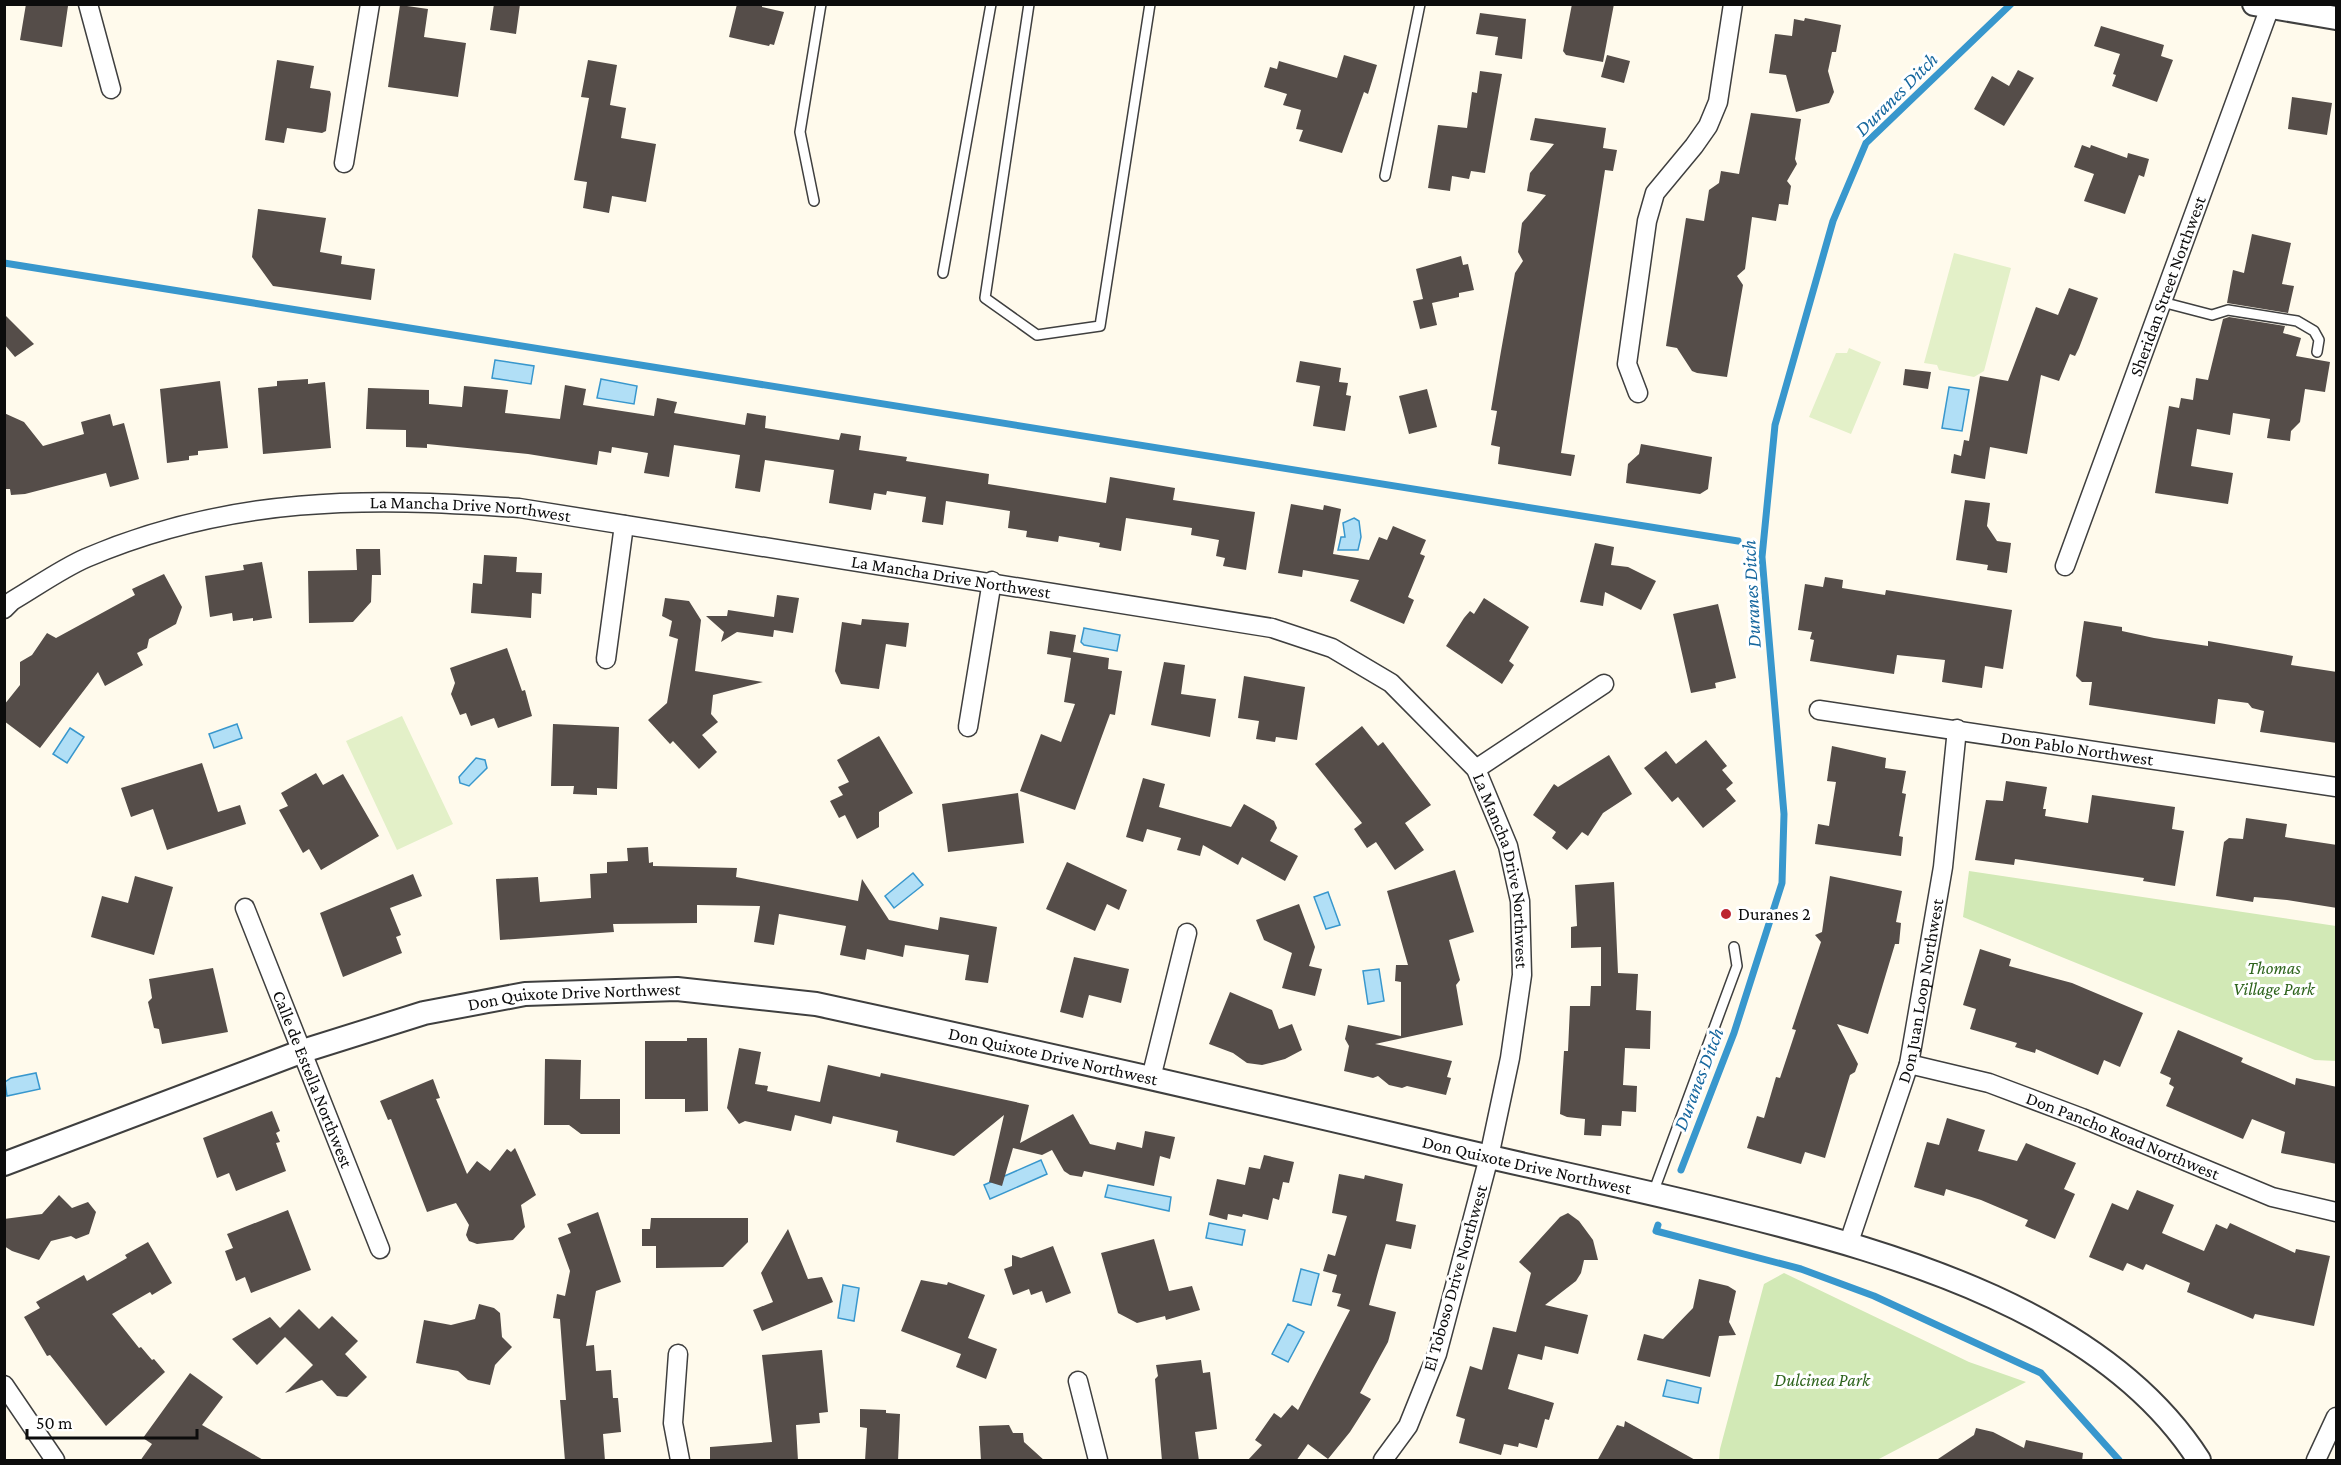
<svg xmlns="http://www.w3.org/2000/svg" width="2341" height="1465" font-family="'Crimson Pro',serif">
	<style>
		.green { fill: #d2e9b6 }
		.pitch { fill: #e3f0c8 }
		.water { fill: #b1dff6; stroke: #3897cd; stroke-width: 1.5 }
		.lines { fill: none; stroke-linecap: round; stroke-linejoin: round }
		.stream { stroke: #3897cd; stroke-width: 7 }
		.building { fill: #554d49 }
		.service-casing { stroke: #3f3f3f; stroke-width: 12 }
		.minor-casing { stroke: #3f3f3f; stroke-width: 21 }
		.tertiary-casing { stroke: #3f3f3f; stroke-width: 26 }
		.service { stroke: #fff; stroke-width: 9 }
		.minor { stroke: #fff; stroke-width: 18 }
		.tertiary { stroke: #fff; stroke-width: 22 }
		.poi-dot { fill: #bc2531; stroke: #fff; stroke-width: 2 }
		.labels { text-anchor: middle; stroke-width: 6; stroke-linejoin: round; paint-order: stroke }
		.street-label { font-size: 18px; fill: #0c0c0c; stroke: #fff }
		.poi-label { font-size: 18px; fill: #0c0c0c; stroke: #fff; text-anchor: start }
		.park-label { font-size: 18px; font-style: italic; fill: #2e641d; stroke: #fff }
		.water-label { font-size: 20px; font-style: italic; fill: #16679e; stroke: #fff }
	</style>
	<rect width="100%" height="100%" fill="#fffaec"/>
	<path class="green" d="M1969,871L2336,926V1061L2315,1060L1963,917Z
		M1784,1273L1969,1362L2026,1382L1877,1460H1719L1720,1449L1764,1284Z"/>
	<path class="pitch" d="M1954,253L2011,268L1984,371L1974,377L1939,370L1937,365L1924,363Z
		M1849,348L1881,362L1851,434L1809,417L1836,353H1847Z
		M402,716L453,824L397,850L346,741Z"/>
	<path class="water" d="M495,360L534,366L531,384L492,378Z
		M601,379L637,386L634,404L597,398Z
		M1949,387L1969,390L1962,431L1942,428Z
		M1354,518L1359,521L1361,537L1358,550H1338L1341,537H1345L1343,523Z
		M1084,628L1120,635L1117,651L1084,645L1081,642Z
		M237,724L242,738L214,748L209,734Z
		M70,728L84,737L67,763L53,754Z
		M476,758L485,760L487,768L469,786L460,783L459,777Z
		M913,873L923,885L894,908L885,896Z
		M1328,892L1340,925L1326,929L1314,897Z
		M1379,969L1384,1001L1368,1004L1363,971Z
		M36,1073L40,1089L7,1096L5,1082L11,1078Z
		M1041,1160L1047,1174L990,1199L984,1185Z
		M1108,1185L1171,1197L1169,1211L1105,1197Z
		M1209,1223L1245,1230L1242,1245L1206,1238Z
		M1301,1269L1319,1274L1311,1305L1293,1301Z
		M843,1285L859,1288L854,1321L838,1318Z
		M1288,1324L1304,1332L1288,1362L1272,1354Z
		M1667,1380L1701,1388L1698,1403L1663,1396Z"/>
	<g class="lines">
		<path class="stream" d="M4,263L1738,541
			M1681,1170L1734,1033L1782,883L1784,814L1762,557L1775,425L1833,221L1866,143L2011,4
			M1658,1225L1656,1231L1801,1269L1874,1296L2041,1373L2119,1460"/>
	</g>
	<path class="building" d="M26,4L68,6L62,47L20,40Z
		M494,4H520L516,34L490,30Z
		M737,4H762V7L784,12L774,45L770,44L769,46L729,37Z
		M1572,4H1614L1603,62L1566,55L1563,51Z
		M400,5L428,9L424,37L466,43L458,97L388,87Z
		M1480,13L1526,19L1522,59L1495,55L1498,37L1476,34Z
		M1805,18L1841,25L1836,52H1832L1828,71L1834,92L1829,103L1796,112L1786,75L1769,73L1775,34L1792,36L1794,19L1804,21Z
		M2101,26L2164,45L2161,56L2173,60L2157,102L2112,86L2116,75L2113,74L2120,54L2094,46Z
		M1344,55L1377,65L1368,94L1364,92L1342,153L1299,141L1303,130L1296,129L1301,110L1283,105L1287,94L1264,87L1270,67L1277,69L1279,61L1337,78Z
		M1607,55L1630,61L1624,83L1601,77Z
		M277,60L314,66L310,88L330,91L331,94L326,131L322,133L287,128L284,143L265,140Z
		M588,60L617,65L610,105L626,108L621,138L656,144L646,202L612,196L609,213L583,208L587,182L574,180L589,98L581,97Z
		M2018,70L2034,78L2004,126L1974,109L1992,76L2009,86Z
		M1480,71L1502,74L1485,173L1471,171L1469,179L1452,176L1450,191L1428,188L1438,125L1467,128L1472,92L1477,93Z
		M2292,97L2332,103L2327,135L2288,129Z
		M1751,113L1801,119L1795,159L1797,164L1787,181L1791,186L1788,205L1779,204L1776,221L1752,217L1745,269L1737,276L1743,285L1727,377L1697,373L1692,371L1677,348L1666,346L1686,218L1704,221L1709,190L1719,183L1721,171L1739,174Z
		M1535,118L1606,128L1603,148L1617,150L1613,171L1605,170L1561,453L1575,455L1571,476L1498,464L1500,447L1491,445L1497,411L1491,410L1501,351L1515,273L1523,261L1518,252L1522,223L1546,195L1527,191L1530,173L1554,144L1530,140Z
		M2082,145L2090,148L2091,145L2127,158L2128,153L2149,159L2144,177L2139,175L2125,214L2084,201L2094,174L2074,167Z
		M258,209L326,218L320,252L342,256L341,264L375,269L371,300L273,286L252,257Z
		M2252,234L2291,243L2282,284L2294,286L2288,313L2227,303L2233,270L2244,273Z
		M1461,256L1463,265L1468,264L1474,290L1459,293V297L1432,303L1437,325L1420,329L1413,301L1423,299L1416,269Z
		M2069,288L2098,298L2079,348L2075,356L2070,354L2059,381L2041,375L2027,454L1990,447L1985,479L1951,473L1954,454L1961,456L1964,440L1969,441L1980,376L2008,381L2036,307L2058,315Z
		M4,314L34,344L15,357L4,344Z
		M2229,317L2285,326L2283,333L2301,338L2296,356L2330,362L2325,392L2305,389L2300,422L2291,431L2290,441L2267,438L2270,419L2233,413L2230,435L2197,429L2191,466L2233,473L2228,504L2155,493L2169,406L2179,408L2181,398L2193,400L2196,378L2208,380L2223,319Z
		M1300,361L1341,368L1339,382L1348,383L1346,395L1351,396L1345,431L1313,426L1320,386L1296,382Z
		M1905,369L1931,372L1928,389L1903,385Z
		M308,379V384L325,382L331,448L263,454L258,388L277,386V381Z
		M220,381L228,448L198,451V455L189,456V460L167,463L160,389Z
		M565,385L586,389L583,405L654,416L657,398L677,402L674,413L745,425L747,413L766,416L765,428L839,440L841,433L861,436L859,450L907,457L906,461L989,474L988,484L1106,503L1110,477L1175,488L1173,500L1255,512L1246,570L1223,566L1225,558L1216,556L1219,540L1191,535L1192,528L1126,518L1121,551L1099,547L1100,543L1059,536L1058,542L1026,537L1027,531L1008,528L1010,511L946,501L943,525L922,522L926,497L887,491L886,495L874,493L871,510L829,503L834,470L765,460L760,492L735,488L740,455L674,445L669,477L644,473L648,453L612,447L611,453L599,451L597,465L528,454L427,444V448L406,447V430L366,429L368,388L429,390V404L462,407L464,386L508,390L505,413L560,419Z
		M1427,389L1437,427L1409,434L1399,396Z
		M4,413L24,422L43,446L84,434L81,422L110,414L113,426L124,423L139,479L110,487L106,473L25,494L11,495L10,489H4Z
		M1641,444L1712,457L1708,489L1700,494L1626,483L1628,464L1639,454Z
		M1965,500L1990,503L1987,526L1997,541L2011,543L2007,573L1987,570L1988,565L1956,560Z
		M1291,504L1323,510L1324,505L1341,509L1333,554L1369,560L1379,537L1387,540L1393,526L1426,540L1420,554L1425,556L1408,597L1414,600L1404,624L1350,601L1359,580L1303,570L1302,577L1278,573Z
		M1595,543L1614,547L1611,565L1628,567L1656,581L1641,610L1605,592L1603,606L1580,602Z
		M356,549H380L381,575H372L371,602L353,622L309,623L308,571L357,570Z
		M484,555L517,557L516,572L542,573L541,594L532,593L531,618L471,613L473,583L482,584Z
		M262,562L272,618L253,621V618L233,621L232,613L210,617L205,576L244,570L243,565Z
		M164,574L182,607L176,624L149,639L147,648L137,653L143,665L105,686L98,672L40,748L4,721V705L20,685V662L32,655L47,633L56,638L135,595L132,589Z
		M1825,577L1843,580L1842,588L1885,595L1886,590L2012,610L2003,669L1985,666L1982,688L1942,682L1945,660L1897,655L1894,674L1810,661L1814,640L1810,639L1812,632L1798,630L1805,584L1823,587Z
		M777,595L799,598L793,633L774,630L773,637L737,632L721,642L724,632L706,616H727L728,610L774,617Z
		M665,598L689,601L701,620L695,671L763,682L713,695L711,714L718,722L702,735L717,752L699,769L673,741L670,744L648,720L667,703L678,639L669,636L672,621L662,616Z
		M1484,598L1529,627L1509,661L1514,665L1502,684L1446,646L1464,618L1470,611L1474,614Z
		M1718,604L1736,678L1715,683L1716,688L1691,693L1673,614Z
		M862,619L909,623L906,647L886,644L879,689L841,684L835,671L842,622L861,625Z
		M2084,621L2122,627V631L2154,638L2208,646V641L2293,656L2291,665L2337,672V743L2260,732L2264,711L2252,708L2248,703L2218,699L2215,724L2089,705L2092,682H2082L2076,676Z
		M1050,631L1076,635L1073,652L1109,658L1108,669L1122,671L1115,715L1110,714L1075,810L1020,791L1041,734L1061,742L1075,704L1064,702L1071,658L1047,654Z
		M507,648L522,691L525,690L532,716L498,728L494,718L471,726L466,713L460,715L451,694L455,683L450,668Z
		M1164,662L1185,665L1181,694L1216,699L1210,737L1151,725Z
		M1244,676L1305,687L1297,740L1276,737L1275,742L1256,739L1259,721L1238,718Z
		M553,724L619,727L617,789L597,788V795L573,794L574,786H551Z
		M1362,726L1378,746L1383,742L1431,805L1405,823L1424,850L1395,870L1376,842L1367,848L1354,829L1362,823L1315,764Z
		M879,736L913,793L879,812V827L857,839L845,815L839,818L830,801L843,795L838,787L849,782L837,760Z
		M1706,740L1727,766L1722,770L1733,783L1726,789L1736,801L1703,828L1678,797L1672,802L1644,768L1666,751L1676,764Z
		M1832,746L1886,758L1885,768L1906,771L1902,793L1906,794L1899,836L1903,837L1901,856L1815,844L1818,824L1829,826L1836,782L1827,781Z
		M1609,755L1632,794L1603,813L1588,836L1582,832L1567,850L1552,838L1556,832L1533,815L1554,784L1558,787Z
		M202,763L218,812L240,805L246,824L167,850L153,809L131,817L121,788Z
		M316,773L323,785L343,774L379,836L321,870L309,849L303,853L279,810L288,806L281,793Z
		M1143,778L1165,784L1159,807L1231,827L1244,804L1274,821L1277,828L1270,841L1298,856L1285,881L1242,857L1238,865L1203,845L1200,856L1177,850L1181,838L1147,829L1143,842L1126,837Z
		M2006,781L2047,787L2043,809H2046L2045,816L2088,823L2092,795L2175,807L2172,829L2184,831L2175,886L2143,881L2144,878L2015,859L2014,865L1975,860L1986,800L2003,801Z
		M1018,793L1024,843L948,852L942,804Z
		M2246,818L2287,824L2285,837L2337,845V908L2287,900L2254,897L2253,902L2216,896L2224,842L2229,838L2243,839Z
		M648,847L649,863L653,862V866L737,868L736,877L858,901L862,879L889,920L938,930L940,917L997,927L988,983L965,980L969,955L905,945L903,957L867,949L865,960L840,955L846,926L779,914L774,945L754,942L760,906L697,905V923L613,924L614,932L500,940L496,879L538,877L540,902L591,898L590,874L607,873V862L628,861L627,848Z
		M1067,862L1127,890L1119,910L1107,904L1095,931L1046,909Z
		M1455,870L1474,932L1449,940L1460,980L1456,985L1463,1025L1375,1044L1452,1061L1447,1077L1451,1078L1446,1095L1407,1086L1402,1088L1389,1085L1378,1076L1373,1078L1344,1071L1349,1046L1345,1039L1348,1025L1401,1036V982L1395,981L1396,965H1408L1387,891Z
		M413,874L422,896L390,908L401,935L396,937L402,953L343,977L320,913Z
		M135,876L173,887L154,955L91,937L102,896L128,903Z
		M1830,876L1902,891L1896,922L1901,923L1899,944H1895L1868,1034L1837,1024L1858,1064L1855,1072L1850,1075L1825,1158L1805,1152L1801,1164L1747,1148L1757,1116L1764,1118L1776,1077L1780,1078L1796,1030L1792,1029L1821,942L1815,935L1822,932Z
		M1614,882L1618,973L1638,974L1636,1010L1651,1011L1650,1049L1625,1048L1623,1085L1637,1086L1636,1112L1622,1111L1621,1126L1602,1125L1601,1136L1584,1135L1585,1119L1567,1117L1560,1114L1564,1051H1568L1570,1006H1590L1591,986H1601V947L1571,948V927L1577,926L1575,885Z
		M1299,904L1315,947L1309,966L1322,969L1315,996L1282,988L1292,953L1264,940L1256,920Z
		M1980,949L2011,959L2009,966L2072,983L2143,1013L2120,1067L2104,1060L2098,1075L2036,1049L2035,1053L2015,1047L2017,1043L1970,1029L1976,1009L1963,1005Z
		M1074,957L1129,969L1121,1003L1089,995L1083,1018L1060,1012Z
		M213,968L228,1032L162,1044L159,1029L154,1028L148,1002L152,998L149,979Z
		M1230,992L1272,1010L1279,1029L1292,1024L1302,1050L1285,1059L1262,1065L1247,1063L1233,1053L1209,1044Z
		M2178,1030L2243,1058L2241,1062L2295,1085L2296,1078L2337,1087V1164L2281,1153L2285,1132L2252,1119L2243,1139L2166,1106L2174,1087L2169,1084L2171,1078L2160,1073Z
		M687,1038H707L708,1111L685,1112V1099H645V1041H687Z
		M739,1048L761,1052L755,1084L768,1086L767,1091L820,1102L828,1065L880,1077L881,1073L1029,1105L1020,1143L1073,1114L1090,1144L1115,1150L1117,1142L1142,1148L1145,1131L1175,1137L1170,1159L1160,1156L1154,1186L1084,1171L1082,1177L1070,1175L1064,1171L1052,1150L1042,1155L1013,1148L1002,1186L989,1182L1004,1115L954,1156L896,1142L898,1131L833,1116L831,1124L795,1115L791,1131L745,1121L739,1124L727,1108Z
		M545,1059L581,1060L580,1099H620V1134H581L569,1125H544Z
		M433,1079L440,1098L436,1099L467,1174L477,1161L490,1171L507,1149L511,1152L515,1148L536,1195L521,1205L525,1227L513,1240L477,1244L469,1241L466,1235L469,1225L456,1203L427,1212L391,1119L388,1120L380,1101Z
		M272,1111L280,1131L276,1133L280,1142L276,1143L286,1171L236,1191L229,1173L217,1178L203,1138Z
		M1947,1118L1985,1130L1978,1151L2017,1161L2026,1143L2076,1163L2064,1189L2075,1194L2055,1239L2025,1226L2028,1220L1981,1200L1946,1189L1944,1196L1914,1187L1927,1142L1939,1145Z
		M1264,1155L1294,1162L1289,1183L1283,1182L1279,1200L1273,1198L1268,1220L1243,1214L1242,1217L1228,1214L1227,1220L1209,1215L1217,1179L1245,1185L1249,1167L1260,1169Z
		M1339,1174L1364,1179L1365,1175L1403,1184L1396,1221L1416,1225L1411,1249L1386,1244L1378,1272L1369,1305L1396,1312L1388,1342L1360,1393L1371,1399L1350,1432L1328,1459L1308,1444L1296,1461H1247L1262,1445L1255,1440L1274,1413L1281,1418L1292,1405L1298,1410L1350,1310L1337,1306L1341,1294L1332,1292L1337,1275L1323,1271L1328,1254L1335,1256L1347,1216L1332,1213Z
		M2137,1190L2174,1205L2162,1233L2204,1251L2216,1224L2227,1229L2230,1223L2295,1253L2296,1249L2330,1256L2314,1326L2255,1314L2253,1319L2187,1292L2190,1283L2146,1264L2143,1270L2127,1263L2123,1271L2089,1257L2112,1203L2128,1210Z
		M59,1195L72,1208L88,1202L96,1212L89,1234L76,1239L71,1236L51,1241L39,1260L12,1251L4,1246V1219L42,1214Z
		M288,1210L311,1270L251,1293L245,1277L236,1281L225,1251L233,1248L227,1234Z
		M598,1212L621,1282L596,1291L586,1346L594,1345L596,1371L611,1370L613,1398H618L621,1432L603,1434L605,1461H565L560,1400H566L560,1319L553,1318L557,1294L565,1296L570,1271L558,1238L571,1233L567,1224Z
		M1568,1213L1579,1221L1593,1240L1598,1260H1584L1581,1273L1576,1281L1545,1305L1588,1315L1578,1354L1545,1346L1542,1360L1518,1354L1508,1389L1554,1403L1549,1420L1545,1419L1537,1448L1519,1443L1518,1447L1504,1444L1501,1455L1459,1443L1465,1419L1456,1416L1470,1366L1482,1370L1493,1327L1516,1332L1531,1273L1519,1262L1560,1217Z
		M651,1218H748V1242L723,1267L656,1268V1246H642V1229H650Z
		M788,1229L808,1279L822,1277L833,1302L762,1331L753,1310L773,1302L761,1273Z
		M1154,1239L1169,1291L1192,1286L1200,1310L1166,1320L1165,1316L1137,1323L1118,1313L1101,1253Z
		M148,1242L172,1283L152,1295L150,1292L112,1314L139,1348L141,1347L152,1360L154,1359L165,1372L106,1426L50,1355L47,1356L24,1317L40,1308L36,1302L84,1275L87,1281L127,1258L125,1255Z
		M1053,1246L1071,1293L1046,1303L1042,1291L1031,1295L1029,1289L1013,1295L1004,1269L1012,1266V1255L1021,1258Z
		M1699,1279L1728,1286L1736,1291L1729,1322L1736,1335L1719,1336L1710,1377L1637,1360L1644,1334L1663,1339L1693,1308Z
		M921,1280L947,1285L948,1282L985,1295L968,1338L997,1349L986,1379L956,1367L961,1354L901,1331Z
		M479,1304L494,1308L500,1313L502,1337L512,1347L495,1365L490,1385L468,1380L458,1371L416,1363L424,1320L451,1325L475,1319Z
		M299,1309L319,1329L332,1316L358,1341L345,1354L367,1377L347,1397L337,1396L322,1380L285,1393L313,1365L285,1337L257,1365L232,1339L270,1317L280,1328Z
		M822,1350L828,1412L819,1413L820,1423L796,1425L798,1461H710V1447L772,1442L762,1355Z
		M1201,1360L1203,1373L1210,1372L1217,1429L1195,1432L1199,1461H1162L1155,1379L1158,1376L1156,1365Z
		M190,1373L223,1397L202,1425L265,1461H140L152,1444L143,1438Z
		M860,1409L886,1410V1413L900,1414L898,1461H865L867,1428L860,1427Z
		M1625,1421L1697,1461H1597L1617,1425L1624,1427Z
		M1009,1425L1013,1433H1023L1024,1442L1045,1461H981L979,1426Z
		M1976,1428L1993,1432L2024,1448L2026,1440L2083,1453L2082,1461H1935L1974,1435Z"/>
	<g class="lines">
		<defs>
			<path id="service" d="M1029,4L985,298L1037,335L1100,326L1150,4
				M1385,176L1420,4
				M814,201L800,132L821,4
				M943,273L991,4
				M2162,302L2212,315L2228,310L2297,321L2314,331L2319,340L2317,352
				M1653,1193L1737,966L1734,947"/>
			<g id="minor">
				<path d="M88,4L111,89"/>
				<path d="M344,163L370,4"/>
				<path d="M1638,393L1627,364L1647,221L1655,193L1694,146L1708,126L1718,102L1733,4"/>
				<path id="s1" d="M2065,566L2270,7"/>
				<path id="s2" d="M4,609L12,601C36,587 61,569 86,558C231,496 366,497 519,508L1272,628L1332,648L1391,683L1476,769L1508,846L1520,901L1522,975L1510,1058L1489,1157L1437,1354L1408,1426L1383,1460"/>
				<path d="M606,659L624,525"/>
				<path id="s3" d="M1819,710L2336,787"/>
				<path d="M968,727L992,581"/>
				<path d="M1476,769L1604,684"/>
				<path id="s4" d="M245,908L380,1249"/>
				<path id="s5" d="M1909,1064L1989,1083L2082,1118L2272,1197L2336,1212"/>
				<path d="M1151,1078L1187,933"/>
				<path id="s6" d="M1849,1242L1909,1064L1943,867L1957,729"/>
				<path d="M678,1354L673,1423L680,1460"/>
				<path d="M1078,1381L1098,1460"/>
				<path d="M4,1385L55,1460"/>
				<path d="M2316,1460L2336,1417"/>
			</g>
			<g id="tertiary">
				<path d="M2254,4L2336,18"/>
				<path id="s7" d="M4,1164L303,1051L424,1013L525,994L677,989L816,1004C1020,1048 1223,1094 1426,1142C1529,1167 1634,1188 1737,1214C1898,1254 2105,1313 2199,1460"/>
			</g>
		</defs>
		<use href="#service" class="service-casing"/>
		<use href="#minor" class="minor-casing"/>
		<use href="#tertiary" class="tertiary-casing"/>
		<use href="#service" class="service"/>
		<use href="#minor" class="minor"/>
		<use href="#tertiary" class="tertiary"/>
	</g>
	<circle class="poi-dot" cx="1726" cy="914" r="6"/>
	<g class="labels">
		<g class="street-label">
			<text dy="6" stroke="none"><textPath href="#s1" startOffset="298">Sheridan Street Northwest</textPath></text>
			<text dy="6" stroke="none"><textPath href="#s2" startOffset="489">La Mancha Drive Northwest</textPath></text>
			<text dy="6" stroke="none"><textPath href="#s2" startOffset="975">La Mancha Drive Northwest</textPath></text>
			<text dy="6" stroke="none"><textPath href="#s3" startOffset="261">Don Pablo Northwest</textPath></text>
			<text dy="6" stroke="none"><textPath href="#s2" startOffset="1659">La Mancha Drive Northwest</textPath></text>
			<text dy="6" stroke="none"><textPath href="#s6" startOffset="262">Don Juan Loop Northwest</textPath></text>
			<text dy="6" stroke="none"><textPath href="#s7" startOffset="598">Don Quixote Drive Northwest</textPath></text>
			<text dy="6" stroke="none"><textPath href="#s7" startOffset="1084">Don Quixote Drive Northwest</textPath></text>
			<text dy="6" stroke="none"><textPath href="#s4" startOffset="184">Calle de Estella Northwest</textPath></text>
			<text dy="6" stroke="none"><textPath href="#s5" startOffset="226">Don Pancho Road Northwest</textPath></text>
			<text dy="6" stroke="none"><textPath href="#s7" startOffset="1570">Don Quixote Drive Northwest</textPath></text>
			<text transform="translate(1455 1278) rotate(-74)" y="6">El Toboso Drive Northwest</text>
		</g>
		<g class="poi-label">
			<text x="1738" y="920">Duranes 2</text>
		</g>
		<g class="park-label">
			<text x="2274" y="974">Thomas<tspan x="2274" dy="21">Village Park</tspan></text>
			<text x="1822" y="1386">Dulcinea Park</text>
		</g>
		<g class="water-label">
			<text transform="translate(1896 94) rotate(-45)" y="7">Duranes Ditch</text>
			<text transform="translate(1751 594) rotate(-93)" y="7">Duranes Ditch</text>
			<text transform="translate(1698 1079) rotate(-69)" y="7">Duranes Ditch</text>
		</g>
	</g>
	<rect width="2341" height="1465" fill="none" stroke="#0c0c0c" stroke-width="12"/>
	<path d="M27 1429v9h170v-9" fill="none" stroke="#0c0c0c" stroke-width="3"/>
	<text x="36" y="1429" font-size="18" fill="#0c0c0c" stroke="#ffffff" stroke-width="4.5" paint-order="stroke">50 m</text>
</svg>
